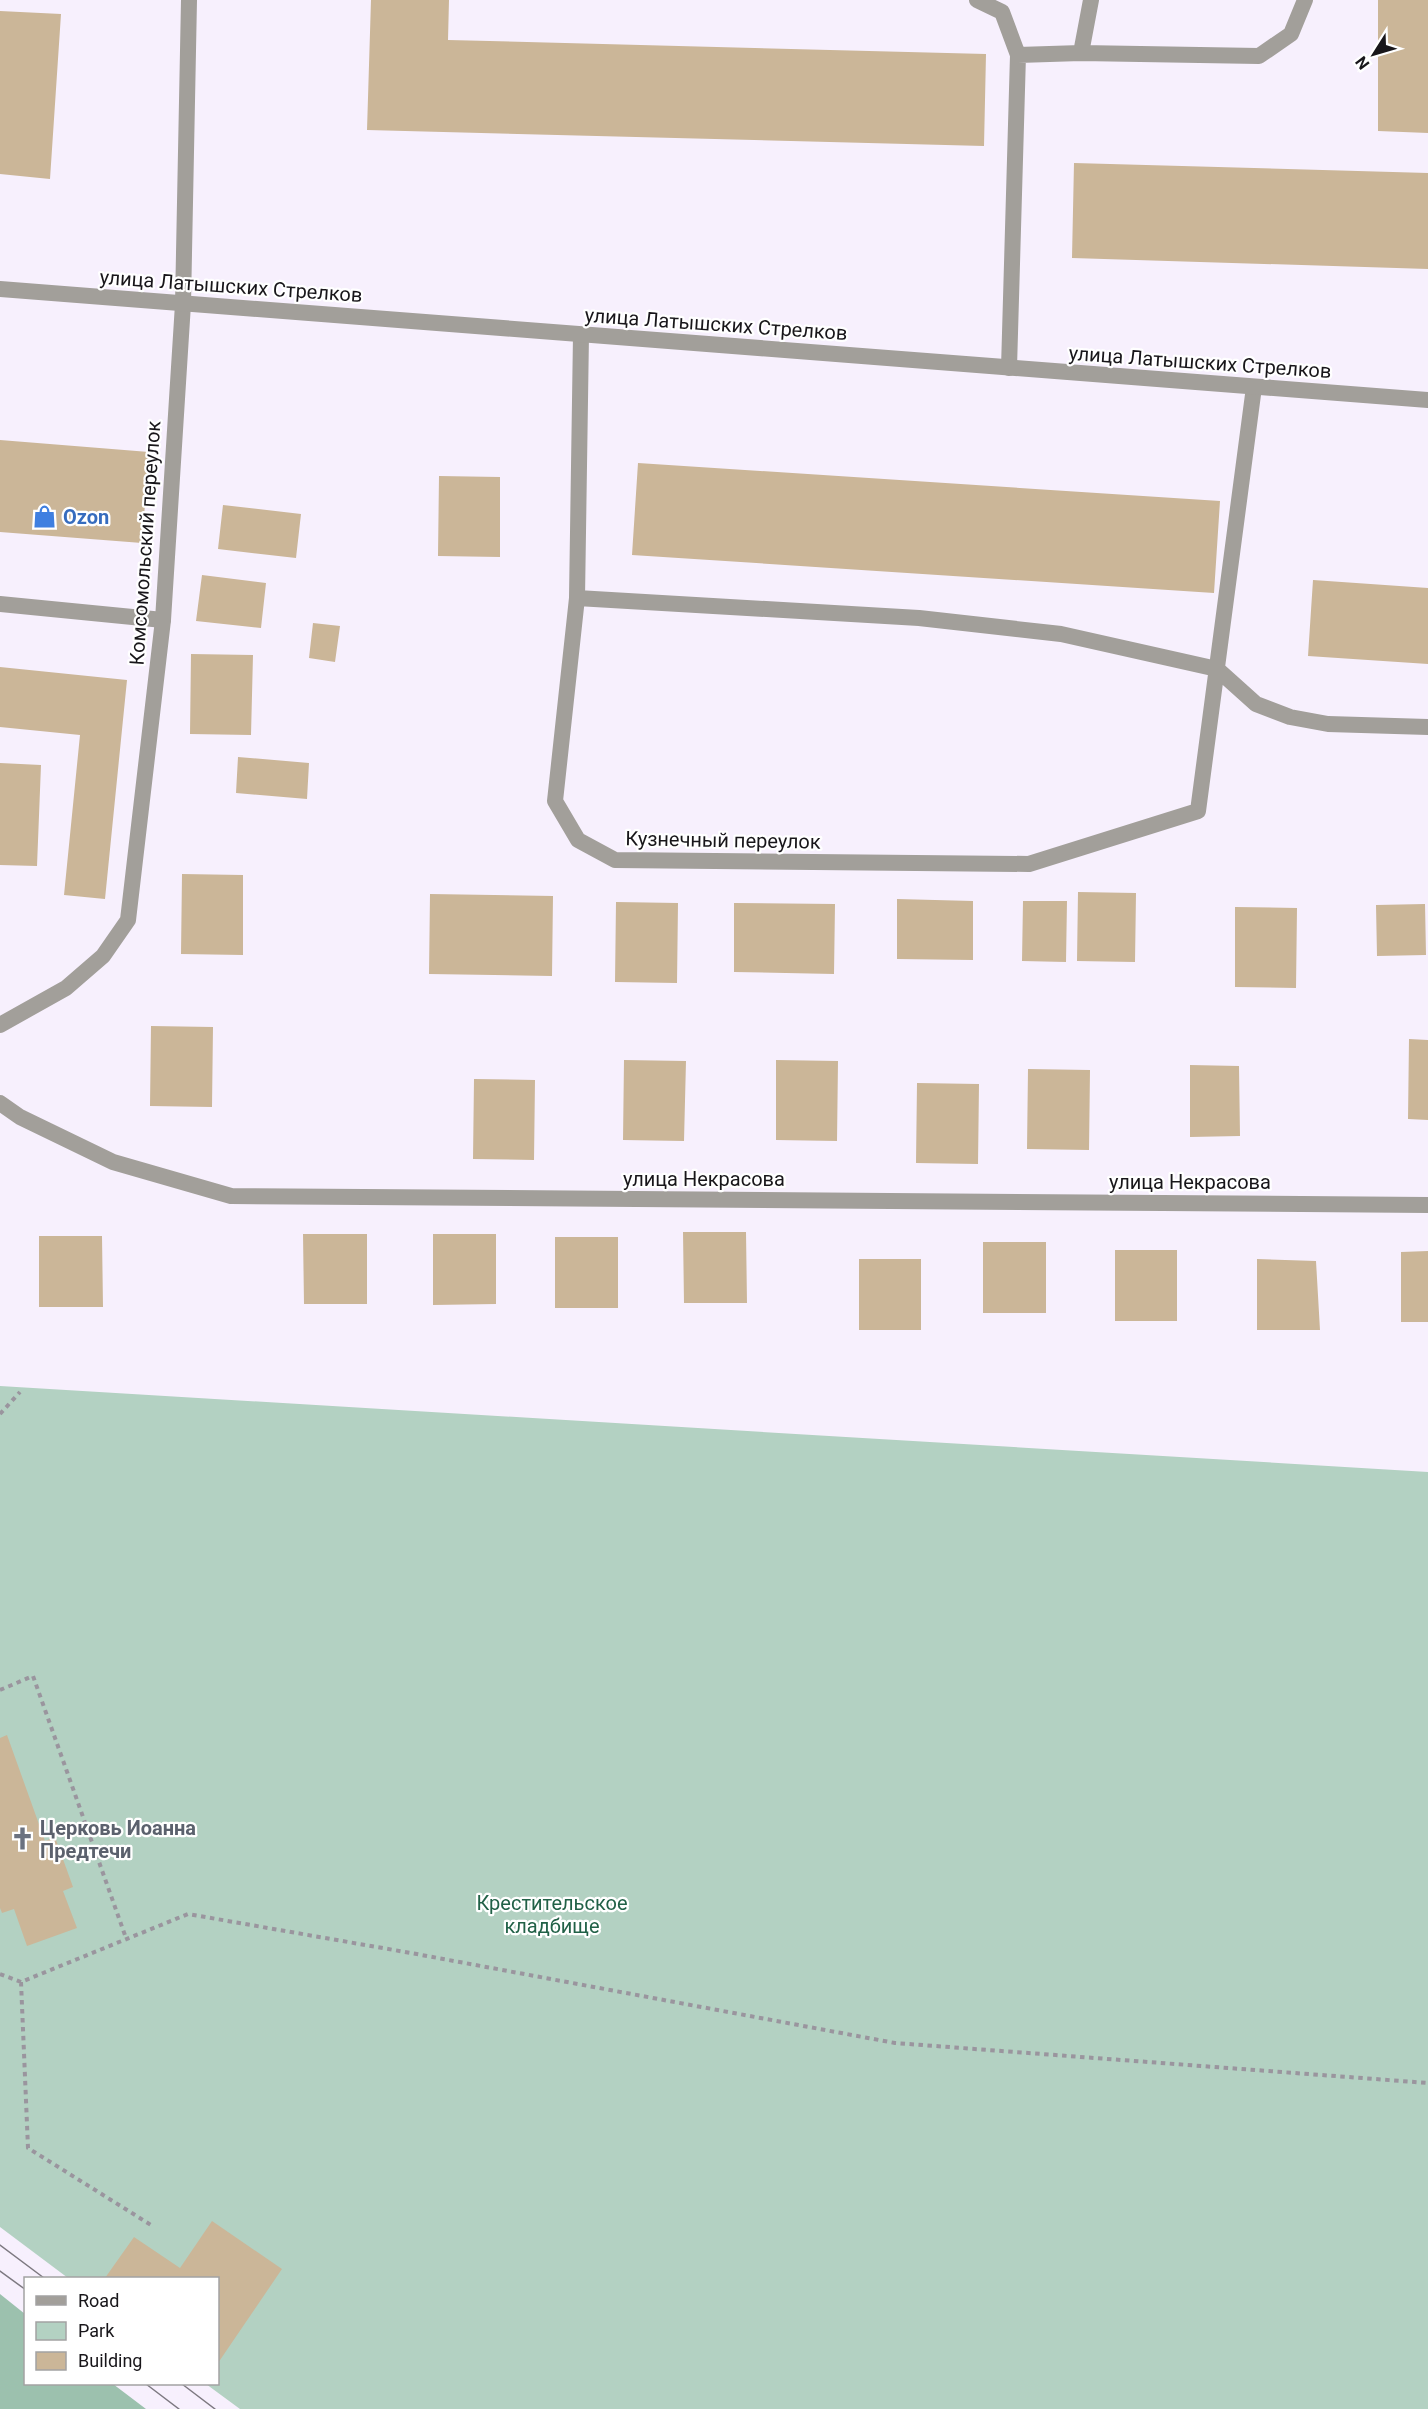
<svg xmlns="http://www.w3.org/2000/svg" width="1428" height="2409" font-family="Roboto,sans-serif">
	<style>
		.green { fill: #b3d1c2 }
		.forest { fill: #9cc1ae }
		.building { fill: #cbb698 }
		.lines { fill: none; stroke-linecap: round; stroke-linejoin: round }
		.path { stroke: #9a959e; stroke-width: 4; stroke-dasharray: 4.5 4.5; stroke-linecap: butt }
		.service { stroke: #a29f9a; stroke-width: 16 }
		.minor { stroke: #a29f9a; stroke-width: 16 }
		.tertiary { stroke: #a29f9a; stroke-width: 16 }
		.tram { stroke: #7d7981; stroke-width: 1.5 }
		.labels { text-anchor: middle; stroke-width: 4.5; stroke-linejoin: round; paint-order: stroke }
		.street-label { font-size: 20px; fill: #18161a; stroke: #fff }
		.shop-label { font-size: 20px; font-weight: bold; fill: #366cbe; stroke: #fff; text-anchor: start }
		.worship-label { font-size: 20px; font-weight: bold; fill: #5b616d; stroke: #fff; text-anchor: start }
		.park-label { font-size: 20px; fill: #216147; stroke: #fff }
	</style>
	<rect width="100%" height="100%" fill="#f7f0fd"/>
	<path class="green" d="M0,1386L1428,1472V2409H240L206,2384H218V2278H68L0,2227Z"/>
	<path class="forest" d="M0,2294L25,2314L26,2384H113L146,2409H0Z"/>
	<path class="building" d="M371,0H449L448,40L986,54L984,146L367,130Z
		M1378,0H1428V133L1378,131Z
		M0,11L61,14L50,179L0,174Z
		M1074,163L1428,173V269L1072,258Z
		M0,440L149,452L142,543L0,532Z
		M638,463L1220,501L1214,593L632,555Z
		M439,476L500,477V557L438,556Z
		M223,505L301,514L296,558L218,549Z
		M202,575L266,583L261,628L196,621Z
		M1313,580L1428,588V664L1308,656Z
		M313,623L340,626L335,662L309,658Z
		M191,654L253,655L251,735L190,734Z
		M0,667L127,680L105,899L64,895L80,735L0,727Z
		M238,757L309,763L307,799L236,793Z
		M0,763L41,765L37,866L0,865Z
		M182,874L243,875V955L181,954Z
		M1078,892L1136,893L1135,962L1077,961Z
		M430,894L553,896L552,976L429,974Z
		M897,899L973,901V960L897,959Z
		M1023,901H1067L1066,962L1022,961Z
		M616,902L678,903L677,983L615,982Z
		M734,903L835,904L834,974L734,972Z
		M1425,904L1426,955L1377,956L1376,905Z
		M1235,907L1297,908L1296,988L1235,987Z
		M151,1026L213,1027L212,1107L150,1106Z
		M1409,1039L1428,1040V1120L1408,1119Z
		M624,1060L686,1061L684,1141L623,1140Z
		M776,1060L838,1061L837,1141L776,1140Z
		M1190,1065L1239,1066L1240,1136L1190,1137Z
		M1028,1069L1090,1070L1089,1150L1027,1149Z
		M474,1079L535,1080L534,1160L473,1159Z
		M917,1083L979,1084L978,1164L916,1163Z
		M683,1232H746L747,1303H684Z
		M303,1234H367V1304H304Z
		M433,1234H496V1304L433,1305Z
		M39,1236H102L103,1307H39Z
		M555,1237H618V1308H555Z
		M983,1242H1046V1313H983Z
		M1115,1250H1177V1321H1115Z
		M1428,1251V1322H1401V1252Z
		M859,1259H921V1330H859Z
		M1257,1259L1316,1261L1320,1330H1257Z
		M7,1735L45,1841L55,1837L73,1887L63,1891L77,1928L27,1946L14,1909L2,1913L0,1908V1738Z
		M212,2221L282,2269L218,2363V2278H105L134,2237L180,2268Z"/>
	<g class="lines">
		<path class="path" d="M0,1414L20,1392
			M0,1690L33,1676L126,1938
			M0,1974L21,1982L188,1914L411,1953L895,2043L1428,2083
			M21,1982L28,2148L151,2225"/>
		<path class="service" d="M977,0L1002,12L1018,55L1009,368
			M1081,53L1091,0
			M1018,55L1081,53L1259,56L1291,34L1305,0
			M581,335L577,598L555,801L578,840L615,860L1029,864L1198,811L1254,387
			M577,598L919,618L1061,634L1217,669L1256,704L1290,717L1328,724L1428,727
			M0,604L163,620"/>
		<path class="minor" d="M0,1025L66,988L103,956L128,920L163,620L183,304L189,0
			M0,1103L20,1117L113,1162L231,1196L1428,1205"/>
		<path class="tertiary" d="M0,289L1428,400"/>
		<path class="tram" d="M0,2245L44,2278
			M0,2271L26,2290
			M146,2384L179,2409
			M182,2384L215,2409"/>
	</g>
	<defs>
		<symbol id="shop-bare" viewBox="-9 -9 18 18"><path d="M-5-2.5h2.3a2.7 3.5 0 0 1 5.4 0H5L5.5 6h-11ZM-1.5-2.5h3a1.5 2.3 0 0 0-3 0Z" fill="#3f7fe0" stroke="#fff" stroke-width="2.5" paint-order="stroke"/></symbol>
		<symbol id="church-bare" viewBox="-9 -9 18 18"><path d="M-1.2-6h2.4v3.5h3.3v2.4h-3.3V6h-2.4V-.1h-3.3v-2.4h3.3Z" fill="#6b7280" stroke="#fff" stroke-width="2.5" paint-order="stroke"/></symbol>
	</defs>
	<g fill-rule="evenodd">
		<use href="#shop-bare" x="28" y="500" width="33" height="33"/>
		<use href="#church-bare" x="6" y="1822" width="33" height="33"/>
	</g>
	<g class="labels">
		<g class="street-label">
			<text transform="translate(231 286) rotate(4)" y="7">улица Латышских Стрелков</text>
			<text transform="translate(716 324) rotate(4)" y="7">улица Латышских Стрелков</text>
			<text transform="translate(1200 362) rotate(4)" y="7">улица Латышских Стрелков</text>
			<text transform="translate(145 543) rotate(-86)" y="7">Комсомольский переулок</text>
			<text transform="translate(723 840) rotate(1)" y="7">Кузнечный переулок</text>
			<text x="704" y="1186">улица Некрасова</text>
			<text x="1190" y="1189">улица Некрасова</text>
		</g>
		<g class="shop-label">
			<text x="63" y="524">Ozon</text>
		</g>
		<g class="worship-label">
			<text x="40" y="1835">Церковь Иоанна<tspan x="40" dy="23">Предтечи</tspan></text>
		</g>
		<g class="park-label">
			<text x="552" y="1910">Крестительское<tspan x="552" dy="23">кладбище</tspan></text>
		</g>
	</g>
	<rect x="24" y="2277" width="195" height="108" fill="#ffffff" stroke="#a3a2a3" stroke-width="1.5"/>
	<rect x="36" y="2296" width="30" height="9" fill="#a29f9a" stroke="#a3a2a3" stroke-width="1.5"/>
	<text x="78" y="2307" font-size="18" fill="#18161a">Road</text>
	<rect x="36" y="2322" width="30" height="18" fill="#b3d1c2" stroke="#a3a2a3" stroke-width="1.5"/>
	<text x="78" y="2337" font-size="18" fill="#18161a">Park</text>
	<rect x="36" y="2352" width="30" height="18" fill="#cbb698" stroke="#a3a2a3" stroke-width="1.5"/>
	<text x="78" y="2367" font-size="18" fill="#18161a">Building</text>
	<g transform="translate(1374 54) rotate(233)" stroke="#ffffff" stroke-width="4.5" paint-order="stroke">
	<path d="M0-4.5L10 22L0 15L-10 22Z" fill="#18161a"/>
	<text y="-9" font-size="16" font-weight="bold" text-anchor="middle" fill="#18161a">N</text>
	</g>
</svg>
